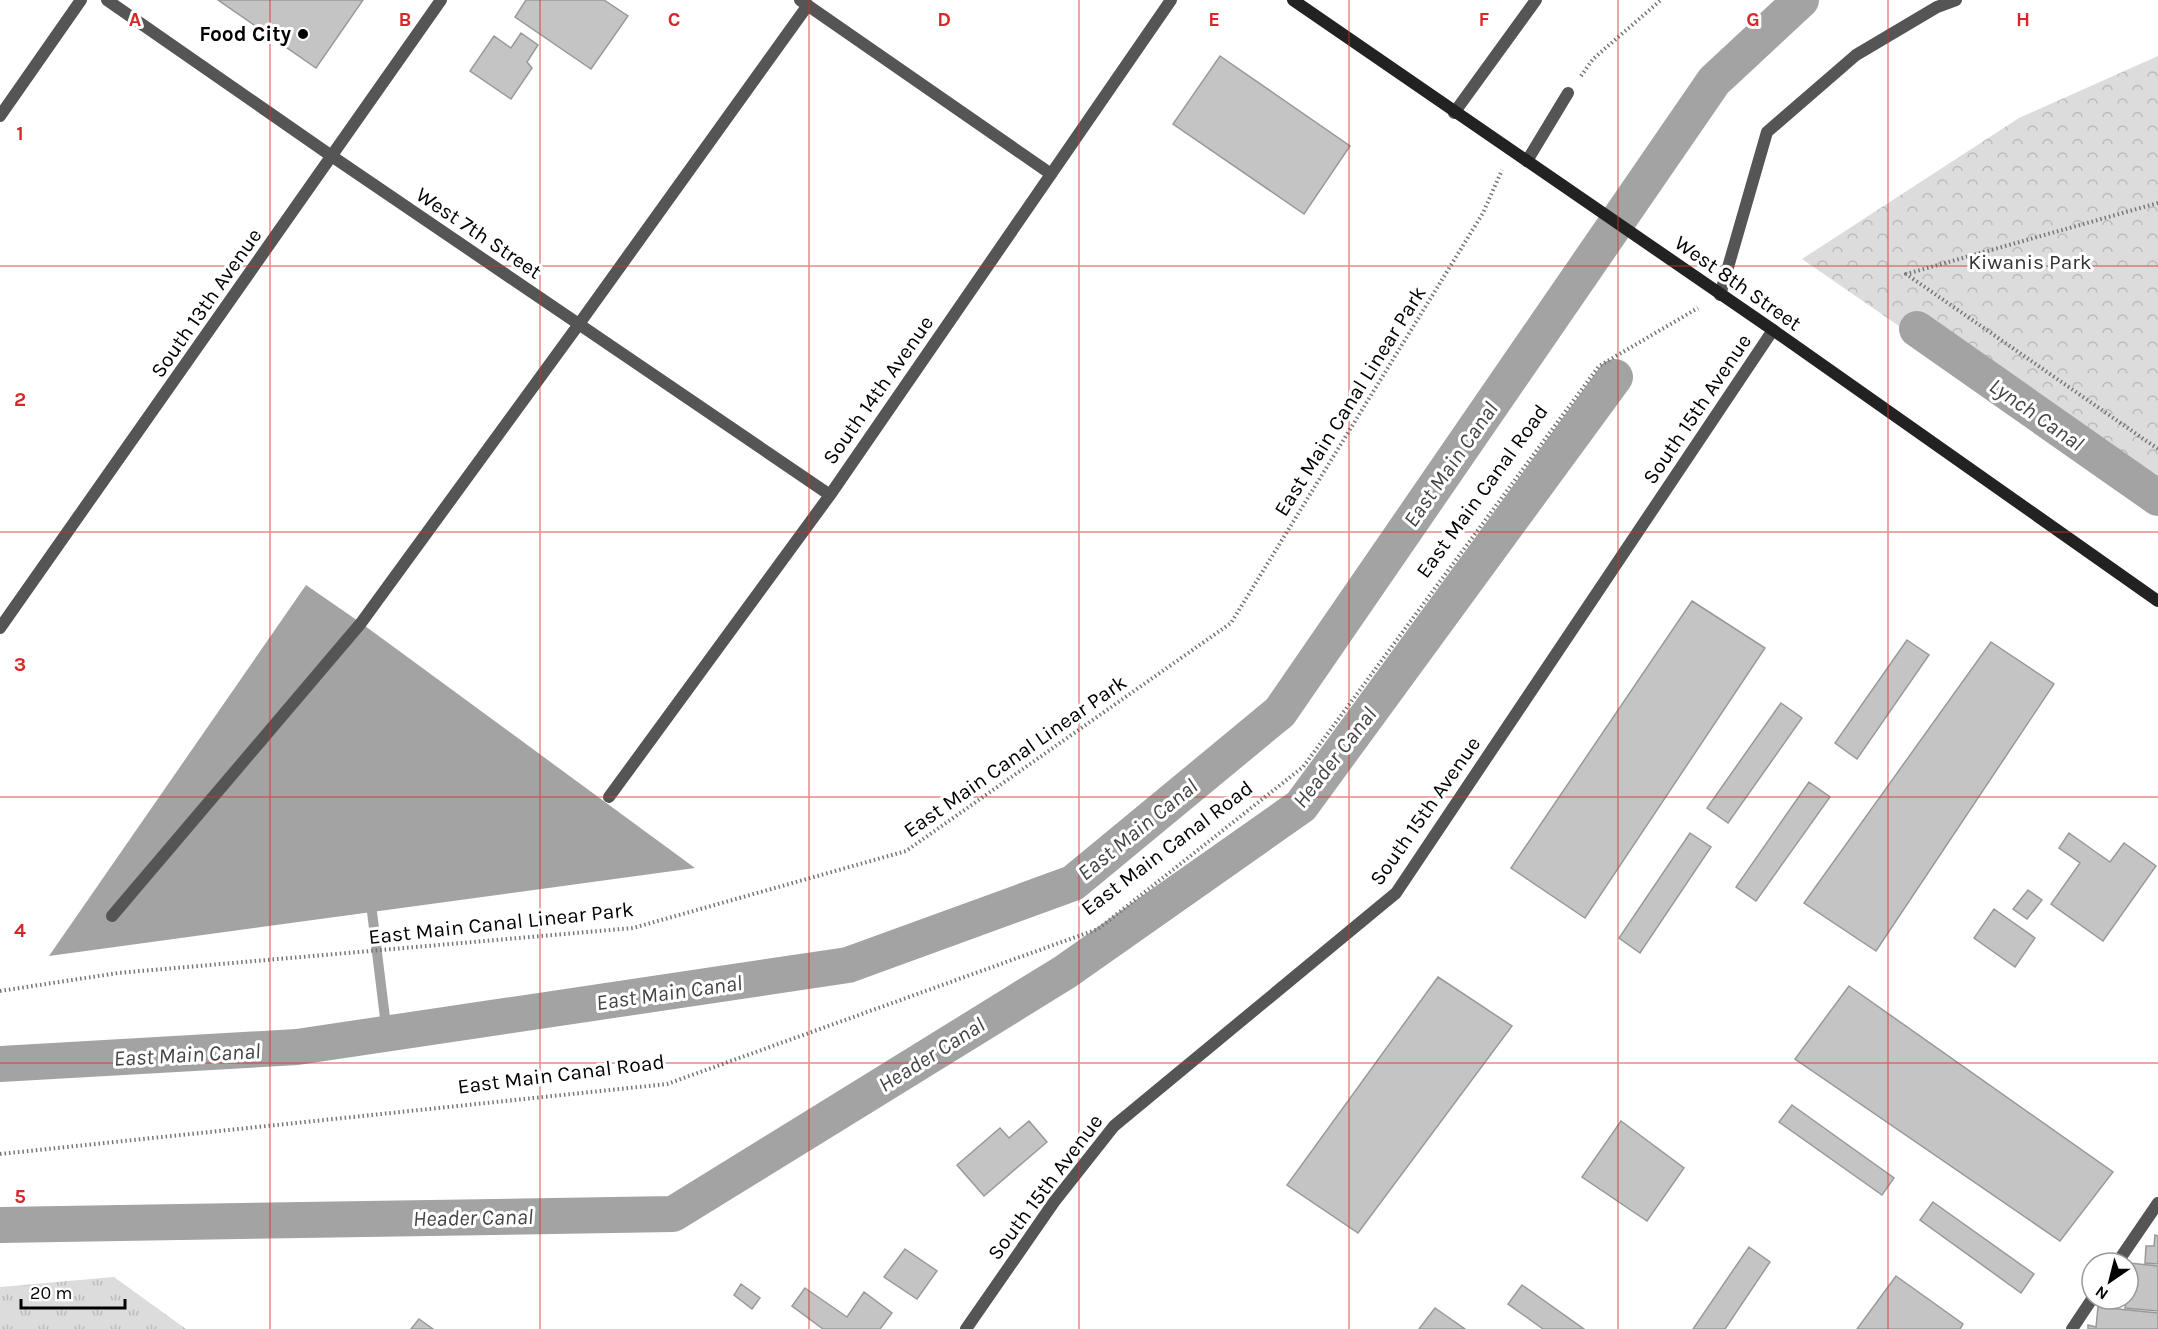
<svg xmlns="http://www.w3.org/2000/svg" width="2158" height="1329" font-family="Karla,sans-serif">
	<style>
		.grass { fill: url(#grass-tufts) }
		.park { fill: url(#park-crowns) }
		.water { fill: #a3a3a3 }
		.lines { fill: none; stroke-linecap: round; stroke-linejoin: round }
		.stream { stroke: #a3a3a3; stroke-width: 10 }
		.canal { stroke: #a3a3a3; stroke-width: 36 }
		.building { fill: #c4c4c4; stroke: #999; stroke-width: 1.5 }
		.path { stroke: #777; stroke-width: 4; stroke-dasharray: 1.5 3; stroke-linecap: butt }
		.service { stroke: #555; stroke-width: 12 }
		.minor { stroke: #555; stroke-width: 12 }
		.tertiary { stroke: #555; stroke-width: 12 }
		.secondary { stroke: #222; stroke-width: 12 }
		.grid { fill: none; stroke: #d62828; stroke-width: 1.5; stroke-opacity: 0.55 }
		.poi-dot { fill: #000; stroke: #fff; stroke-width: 2 }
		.labels { text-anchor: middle; stroke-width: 6; stroke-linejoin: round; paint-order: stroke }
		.poi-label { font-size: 21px; font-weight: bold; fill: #000; stroke: #fff; text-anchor: end }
		.street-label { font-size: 21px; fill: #000; stroke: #fff }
		.park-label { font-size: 21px; fill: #333; stroke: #fff }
		.water-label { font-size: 22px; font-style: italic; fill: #444; stroke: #fff }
		.grid-label { font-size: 20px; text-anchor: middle; font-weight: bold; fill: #d62828; stroke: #fff; stroke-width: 6; stroke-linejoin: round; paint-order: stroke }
	</style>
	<defs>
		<pattern id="grass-tufts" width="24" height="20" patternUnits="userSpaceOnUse" patternTransform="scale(1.5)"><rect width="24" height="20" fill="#dcdcdc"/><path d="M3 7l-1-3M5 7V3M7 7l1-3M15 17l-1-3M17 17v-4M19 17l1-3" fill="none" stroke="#bbb"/></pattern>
		<pattern id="park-crowns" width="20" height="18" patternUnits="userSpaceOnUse" patternTransform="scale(1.5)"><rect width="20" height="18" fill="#dcdcdc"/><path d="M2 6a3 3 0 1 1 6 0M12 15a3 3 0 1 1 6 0" fill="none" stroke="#bbb"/></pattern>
	</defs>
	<rect width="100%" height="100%" fill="#fff"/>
	<path class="grass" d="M114,1277L186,1329H0V1287Z"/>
	<path class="park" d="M2158,56V505L1802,259L2019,118Z"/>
	<path class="water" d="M306,585L361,623L695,868L49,956Z"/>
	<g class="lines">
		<path class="stream" d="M372,912L387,1034"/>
		<path class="canal" d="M1917,329L2158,498
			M0,1064L297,1047L848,965L1073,883L1280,712L1714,81L1801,0
			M0,1225L673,1214L1065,972L1301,806L1615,377"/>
	</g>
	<path class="building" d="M218,0H363L316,68Z
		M526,0H604L628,16L591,69L515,17Z
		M521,33L538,45L527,62L532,68L511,99L470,71L494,36L511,48Z
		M1220,56L1350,146L1304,214L1173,124Z
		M1692,601L1765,648L1585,918L1511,868Z
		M1907,640L1929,655L1857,759L1835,743Z
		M1991,642L2054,684L1876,951L1804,903Z
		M1781,703L1802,718L1728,823L1707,808Z
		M1809,782L1830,797L1756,901L1736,887Z
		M1690,833L1711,847L1640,953L1619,938Z
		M2069,833L2110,862L2124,843L2156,866L2103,941L2051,904L2080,863L2059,848Z
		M2028,890L2042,900L2027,919L2013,909Z
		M1994,909L2035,938L2015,967L1974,938Z
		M1438,977L1512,1026L1358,1233L1287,1185Z
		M1849,986L2113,1172L2060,1241L1795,1059Z
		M1792,1105L1894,1178L1882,1195L1779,1122Z
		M1029,1121L1047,1142L984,1196L957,1165L1000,1128L1009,1138Z
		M1621,1121L1684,1168L1647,1221L1582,1177Z
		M1933,1202L2034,1274L2021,1293L1920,1220Z
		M2155,1235L2158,1236V1264L2145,1263L2146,1246H2154Z
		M1749,1247L1770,1262L1725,1329H1693Z
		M905,1249L937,1271L917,1299L884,1277Z
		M2129,1263L2158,1266V1311L2125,1308L2126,1299H2128Z
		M1896,1276L1963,1324L1960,1329H1857Z
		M741,1284L760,1298L752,1309L734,1295Z
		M1522,1285L1584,1329H1543L1508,1304Z
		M805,1288L847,1317L864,1292L892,1313L880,1329H823L792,1306Z
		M2098,1307L2158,1313V1329H2088V1325L2096,1327Z
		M1435,1308L1465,1329H1419Z
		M419,1319L433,1329H411Z"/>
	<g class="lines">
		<path class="path" d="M1581,76L1593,59L1661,0
			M2158,203L1906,274L2158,449
			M0,991L118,973L633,928L906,851L1231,623L1483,213L1502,170
			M0,1154L667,1084L1098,929L1303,767L1599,366L1698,308"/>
		<path class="service" d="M800,0L1051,174
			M0,116L81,0
			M1527,161L1568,93
			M1720,295L1767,132L1856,55L1937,7L1956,0
			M112,916L361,623L579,324L808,5
			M2117,1263L2158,1203
			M2072,1329L2092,1299"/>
		<path class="minor" d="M107,0L333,157L830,495
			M0,628L441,0
			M609,797L830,495L1171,0
			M966,1329L1054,1202L1114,1126L1396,893L1773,330"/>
		<path class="tertiary" d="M1454,113L1536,0"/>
		<path class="secondary" d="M1293,0L1773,330L2158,601"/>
	</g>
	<path class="grid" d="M270,0V1329M540,0V1329M809,0V1329M1079,0V1329M1349,0V1329M1618,0V1329M1888,0V1329M0,266H2158M0,532H2158M0,797H2158M0,1063H2158"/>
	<circle class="poi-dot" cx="303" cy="34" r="6"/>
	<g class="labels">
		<g class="poi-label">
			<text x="291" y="41">Food City</text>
		</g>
		<g class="street-label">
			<text transform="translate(479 233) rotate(34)" y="7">West 7th Street</text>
			<text transform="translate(1738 283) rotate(35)" y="7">West 8th Street</text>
			<text transform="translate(206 303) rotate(-55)" y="7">South 13th Avenue</text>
			<text transform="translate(878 390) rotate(-55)" y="7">South 14th Avenue</text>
			<text transform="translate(1350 401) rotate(-58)" y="7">East Main Canal Linear Park</text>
			<text transform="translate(1697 409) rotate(-56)" y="7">South 15th Avenue</text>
			<text transform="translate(1482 491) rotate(-54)" y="7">East Main Canal Road</text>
			<text transform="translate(1015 756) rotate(-35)" y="7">East Main Canal Linear Park</text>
			<text transform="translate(1425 811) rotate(-55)" y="7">South 15th Avenue</text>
			<text transform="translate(1167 848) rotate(-37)" y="7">East Main Canal Road</text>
			<text transform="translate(501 923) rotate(-6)" y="7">East Main Canal Linear Park</text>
			<text transform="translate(561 1074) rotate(-7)" y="7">East Main Canal Road</text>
			<text transform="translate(1045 1187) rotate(-53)" y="7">South 15th Avenue</text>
		</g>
		<g class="park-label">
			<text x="2030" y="269">Kiwanis Park</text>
		</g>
		<g class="water-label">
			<text transform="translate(2037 414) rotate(35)" y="8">Lynch Canal</text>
			<text transform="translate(1450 464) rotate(-55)" y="8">East Main Canal</text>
			<text transform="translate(1334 757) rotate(-52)" y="8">Header Canal</text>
			<text transform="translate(1137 829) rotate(-39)" y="8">East Main Canal</text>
			<text transform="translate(669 992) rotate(-8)" y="8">East Main Canal</text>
			<text transform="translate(187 1054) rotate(-3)" y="8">East Main Canal</text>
			<text transform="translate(931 1054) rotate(-32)" y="8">Header Canal</text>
			<text transform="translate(473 1217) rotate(-1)" y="8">Header Canal</text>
		</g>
	</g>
	<g class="grid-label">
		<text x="135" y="26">A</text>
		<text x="405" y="26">B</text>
		<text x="674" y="26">C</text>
		<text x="944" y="26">D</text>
		<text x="1214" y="26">E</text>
		<text x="1484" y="26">F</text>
		<text x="1753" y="26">G</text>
		<text x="2023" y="26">H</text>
		<text x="20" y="140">1</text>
		<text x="20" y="406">2</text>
		<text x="20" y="671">3</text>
		<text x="20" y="937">4</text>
		<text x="20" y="1203">5</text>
	</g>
	<g transform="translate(2110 1281) rotate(215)"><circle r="28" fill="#ffffff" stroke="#999999" stroke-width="1.5"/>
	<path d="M0-4.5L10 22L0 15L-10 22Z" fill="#000000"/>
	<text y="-9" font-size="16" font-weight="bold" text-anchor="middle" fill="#000000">N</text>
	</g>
	<path d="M21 1299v9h104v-9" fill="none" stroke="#000000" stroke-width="3"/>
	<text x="30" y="1299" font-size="18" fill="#000000" stroke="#ffffff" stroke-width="4.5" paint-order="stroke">20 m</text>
</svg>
